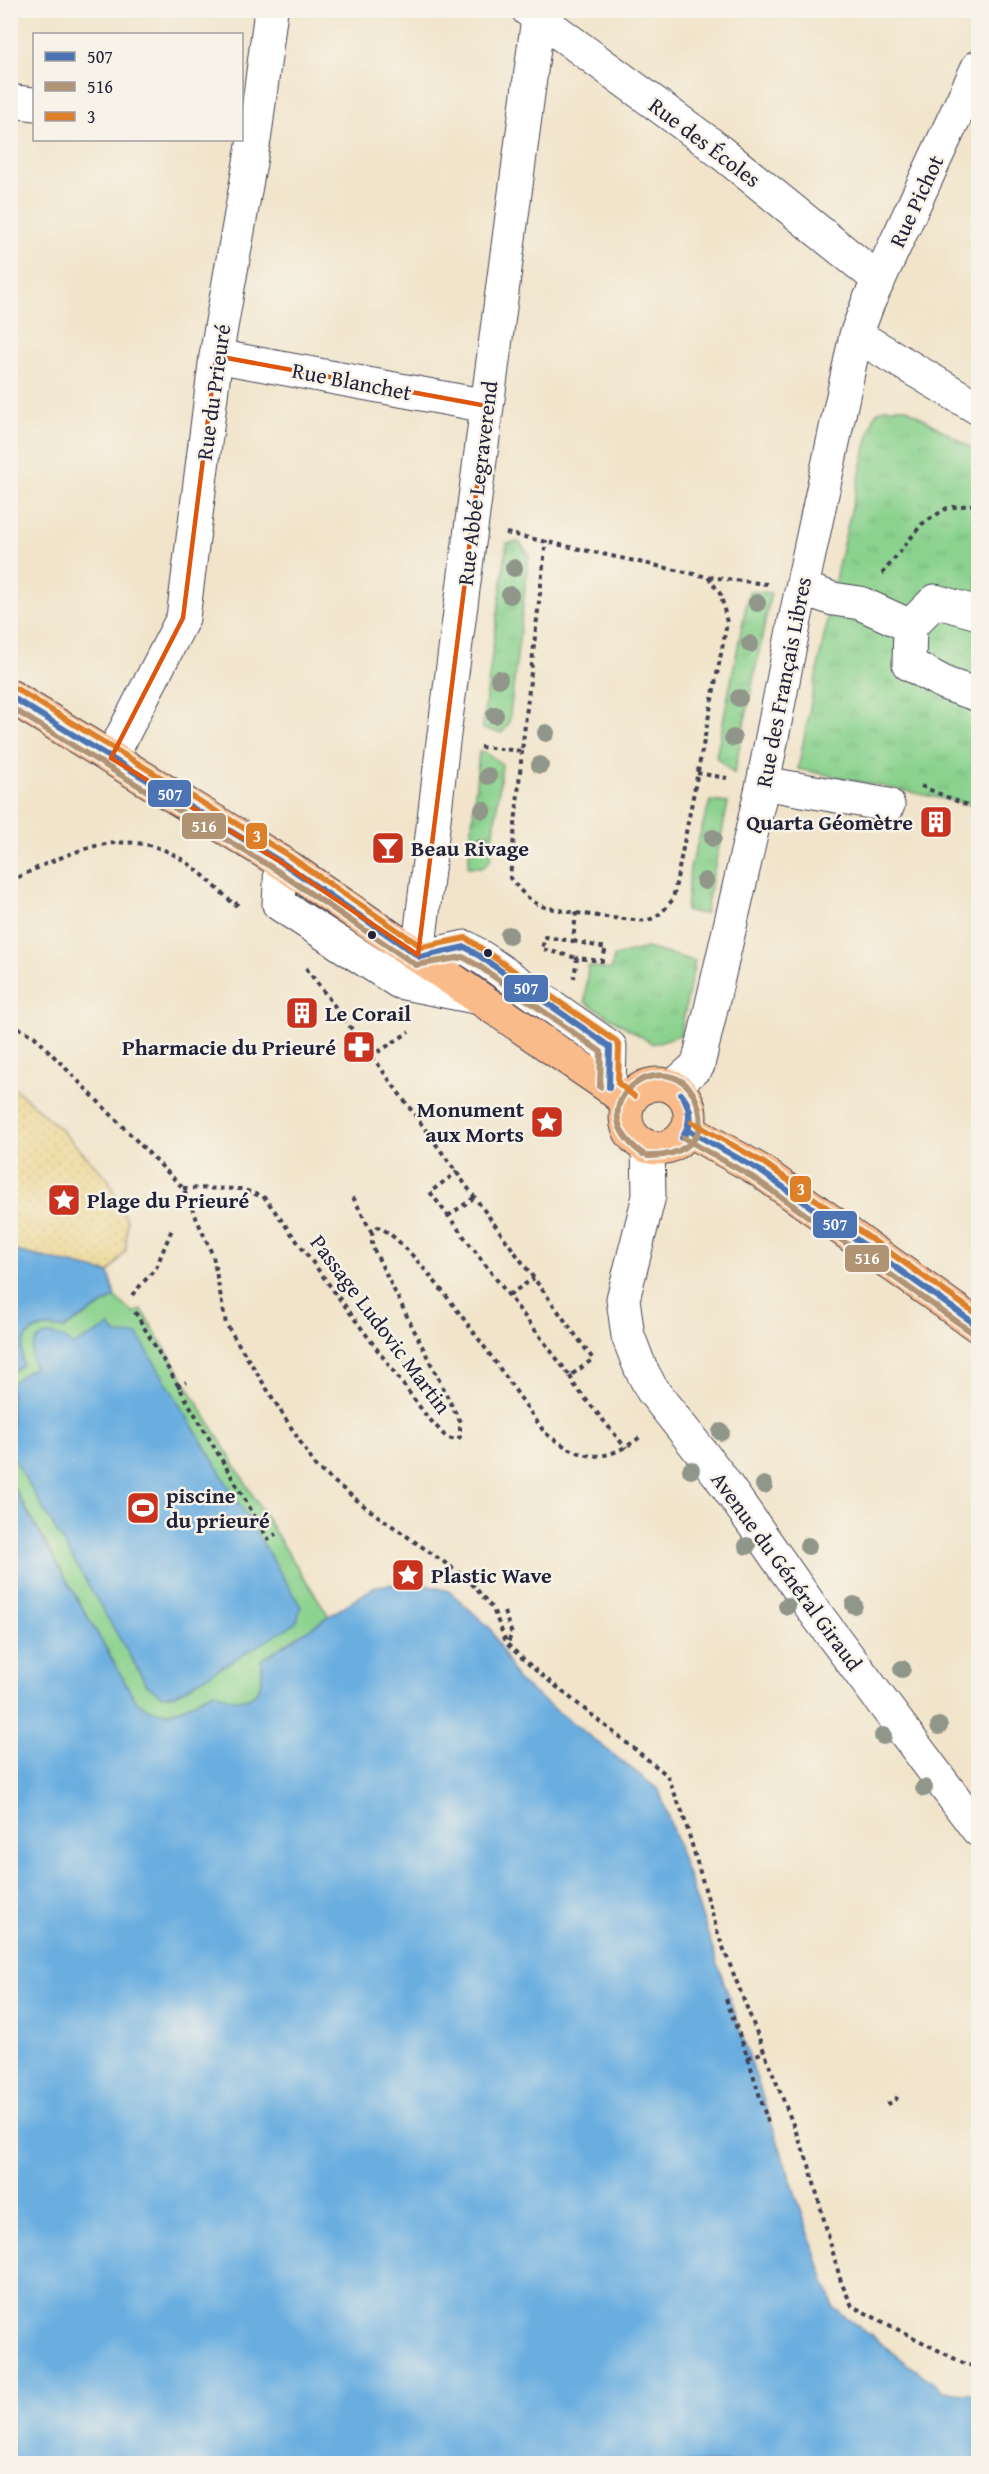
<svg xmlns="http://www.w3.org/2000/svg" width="989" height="2474" font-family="'Gentium Book Plus',serif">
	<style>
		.grass { fill: url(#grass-tufts); stroke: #567a64; stroke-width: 1.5 }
		.sand { fill: url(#sand-dots); stroke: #887e6c; stroke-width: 1.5 }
		.garden { fill: #8ad28d; stroke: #567a64; stroke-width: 1.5 }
		.water { fill: #6baee0; stroke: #46688e; stroke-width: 1.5 }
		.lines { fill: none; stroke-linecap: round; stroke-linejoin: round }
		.minor-casing { stroke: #413f50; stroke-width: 35 }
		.major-casing { stroke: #413f50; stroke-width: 35 }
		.path { stroke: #413f50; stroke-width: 4; stroke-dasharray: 4.5 4.5; stroke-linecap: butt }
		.minor { stroke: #fff; stroke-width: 33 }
		.major { stroke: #fabb8b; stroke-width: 33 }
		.bus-1-casing { stroke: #f7f3e8; stroke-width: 10 }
		.bus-2-casing { stroke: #f7f3e8; stroke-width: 10 }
		.bus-3-casing { stroke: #f7f3e8; stroke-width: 10 }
		.bus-1 { stroke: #4c74b5; stroke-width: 6 }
		.bus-2 { stroke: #b19474; stroke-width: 6 }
		.bus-3 { stroke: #de802a; stroke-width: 6 }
		.tree { fill: #909689 }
		.marked { fill: none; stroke: #de560e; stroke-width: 4.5; stroke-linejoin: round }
		.bus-dot { fill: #22223b; stroke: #f7f3e8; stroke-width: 2 }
		.labels { text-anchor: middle; stroke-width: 5; stroke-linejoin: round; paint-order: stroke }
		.street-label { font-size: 22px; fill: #22223b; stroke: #f7f3e8 }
		.poi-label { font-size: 22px; font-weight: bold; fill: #22223b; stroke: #f7f3e8; text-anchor: start }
		.line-badge { stroke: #f7f3e8; stroke-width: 2 }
		.badge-label { font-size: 16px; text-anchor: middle; font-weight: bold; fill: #fff }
	</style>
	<defs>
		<pattern id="grass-tufts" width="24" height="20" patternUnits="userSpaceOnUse" patternTransform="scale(1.5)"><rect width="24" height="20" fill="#8ad28d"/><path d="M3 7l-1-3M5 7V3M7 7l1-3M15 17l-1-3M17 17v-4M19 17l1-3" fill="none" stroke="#77b47b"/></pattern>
		<pattern id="sand-dots" width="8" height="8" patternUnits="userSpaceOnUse" patternTransform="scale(1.5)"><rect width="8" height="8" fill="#eeda9e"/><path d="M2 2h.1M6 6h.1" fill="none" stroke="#ccbb89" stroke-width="1.8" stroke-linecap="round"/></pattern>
	</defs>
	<rect width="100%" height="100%" fill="#f7f3e8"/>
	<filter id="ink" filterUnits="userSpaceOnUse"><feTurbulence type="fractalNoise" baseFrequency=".0167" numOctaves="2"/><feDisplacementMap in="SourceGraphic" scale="12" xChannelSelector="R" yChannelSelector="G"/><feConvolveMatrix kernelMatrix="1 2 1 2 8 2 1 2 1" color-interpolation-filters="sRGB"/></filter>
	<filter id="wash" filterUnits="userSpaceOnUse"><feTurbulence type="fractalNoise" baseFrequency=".008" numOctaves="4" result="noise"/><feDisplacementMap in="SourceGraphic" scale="24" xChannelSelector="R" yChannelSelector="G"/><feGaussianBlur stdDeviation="1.35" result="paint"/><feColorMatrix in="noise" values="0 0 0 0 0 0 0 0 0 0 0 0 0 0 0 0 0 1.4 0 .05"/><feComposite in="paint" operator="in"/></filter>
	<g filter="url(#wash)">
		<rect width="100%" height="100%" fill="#f1e4ca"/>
		<path class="grass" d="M885,408H906L978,452V806L798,769L837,570L870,431L875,414Z
			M519,542L529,555L509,723L502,733L482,729L507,543Z
			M749,591L771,593L734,774L716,757Z
			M479,752L486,753L502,764L491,858L484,867H468Z
			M710,801L728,803L705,914L686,911L690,868Z
			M646,948L695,961L680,1035L653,1044L585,1002L588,966L611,970L614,956Z"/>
		<path class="sand" d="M11,1085L61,1130L108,1179L127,1221L126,1250L109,1273L11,1250Z"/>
		<path class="garden" d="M115,1297L133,1313L142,1310L276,1534L329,1616L261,1660C268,1695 245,1711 215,1691C184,1706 168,1724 136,1701L11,1482L10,1373L22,1365C18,1334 35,1323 64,1329Z"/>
		<path class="water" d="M11,1250L109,1273L115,1297L63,1329C35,1322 17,1334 23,1365L11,1373Z
			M110,1326L116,1334L138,1335L301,1607L297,1621L290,1627L176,1694L162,1696L147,1685L11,1454V1383L34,1367C23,1337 53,1323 72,1346Z
			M10,1482L136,1701C168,1725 184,1706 215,1691C245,1711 268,1695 261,1660L376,1586L415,1582L449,1591L490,1628L517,1680L659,1790L834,2308L944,2391L978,2394V2463H11Z"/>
	</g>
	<g filter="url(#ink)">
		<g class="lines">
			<defs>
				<path id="minor" d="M528,10L708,142L879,280
					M10,101L34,104
					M856,335L978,408
					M216,356L487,406
					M802,588L833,599L860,603L910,626
					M978,613L935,601L910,626L909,664L946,684L978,695
					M111,758L183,618L216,356L255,134L271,10
					M763,783L888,805
					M281,862L279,904L399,982L475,997
					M418,955L443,742L539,10
					M420,957L465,947L484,959L610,1047L609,1087
					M673,1087L698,1065L763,783L795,620L856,335L868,303L978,67
					M648,1147L649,1196L623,1299L628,1336L640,1367L652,1390L719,1475L817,1615L978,1830"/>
				<path id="major" d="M10,696L281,862L609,1087L628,1103
					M626 1116a32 32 0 1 1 64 0a32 32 0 1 1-64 0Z
					M688,1130L759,1170L978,1326"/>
			</defs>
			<use href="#minor" class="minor-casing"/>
			<use href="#major" class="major-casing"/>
			<path class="path" d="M506,533L708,577L721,595L727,623L673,899C666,908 659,917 648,920C640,923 551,910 541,906C528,900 519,889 510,878L522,751
				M882,574L922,524L947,508L978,504
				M709,577L767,584
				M480,747L522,751L546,540
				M697,773L727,778
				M921,786L978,810
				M10,881C69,853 126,821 186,862C204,874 219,891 235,905L241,900
				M576,912L573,941L545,937L542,949L577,958
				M573,941L606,948L602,961L577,958L574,978
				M306,968L372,1056L409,1032
				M10,1023L34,1036L183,1188L213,1256L226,1324L316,1467L368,1509L468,1579L493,1609L507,1644L533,1668L667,1775L683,1814L719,1937L809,2165L841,2282L852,2306L967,2365L978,2366
				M372,1056C445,1157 519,1258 593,1359L570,1376L430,1192L457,1172
				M183,1188L242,1189L265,1198L425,1414L446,1437L455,1440L460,1437V1422L372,1246V1233L378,1227C414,1239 517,1394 545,1433C583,1461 604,1465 643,1435
				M353,1197L372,1233
				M448,1216L475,1197
				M132,1295L156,1268L172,1229
				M509,1295L534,1278
				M135,1312L268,1539L276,1534
				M570,1376L575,1386L626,1448
				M177,1387L186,1382
				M504,1612L512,1634L507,1644
				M726,1999L748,2058L764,2052
				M748,2058L768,2123
				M887,2104L894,2102L898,2096"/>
			<use href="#minor" class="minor"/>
			<use href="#major" class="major"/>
			<defs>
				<path id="bus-1" d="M10,696L281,862L420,957L465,947L484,959L610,1047L609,1087
					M681,1094C692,1107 695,1125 682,1138
					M681,1094C692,1108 691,1123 682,1138
					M688,1130L759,1170L978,1326"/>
				<path id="bus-2" d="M10,707L276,870L416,965L463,957L479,966L601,1052L600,1087
					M684,1138L754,1178L973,1333
					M643,1154C568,1100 681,1034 699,1109C708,1143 676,1157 648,1156"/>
				<path id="bus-3" d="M15,688L286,854L422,947L466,938L616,1041L619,1046L618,1083L634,1096
					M692,1122L764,1163L978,1315"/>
			</defs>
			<use href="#bus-1" class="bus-1-casing"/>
			<use href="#bus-2" class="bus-2-casing"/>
			<use href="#bus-3" class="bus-3-casing"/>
			<use href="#bus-1" class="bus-1"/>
			<use href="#bus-2" class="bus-2"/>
			<use href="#bus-3" class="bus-3"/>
		</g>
		<g class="tree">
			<circle cx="514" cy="568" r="9"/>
			<circle cx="510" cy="595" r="9"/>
			<circle cx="757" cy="603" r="9"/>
			<circle cx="750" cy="644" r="9"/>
			<circle cx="499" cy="679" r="9"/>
			<circle cx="739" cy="698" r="9"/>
			<circle cx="495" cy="715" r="9"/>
			<circle cx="546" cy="733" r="9"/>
			<circle cx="733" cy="738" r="9"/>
			<circle cx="540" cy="765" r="9"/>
			<circle cx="488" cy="776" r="9"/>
			<circle cx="483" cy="810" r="9"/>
			<circle cx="713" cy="838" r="9"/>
			<circle cx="480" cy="848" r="9"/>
			<circle cx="705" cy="881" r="9"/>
			<circle cx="509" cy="935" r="9"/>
			<circle cx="721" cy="1432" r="9"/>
			<circle cx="691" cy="1470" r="9"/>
			<circle cx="764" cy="1485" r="9"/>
			<circle cx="747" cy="1546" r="9"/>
			<circle cx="808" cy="1546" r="9"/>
			<circle cx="854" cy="1605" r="9"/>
			<circle cx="787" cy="1606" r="9"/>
			<circle cx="902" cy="1669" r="9"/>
			<circle cx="939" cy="1726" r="9"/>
			<circle cx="883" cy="1736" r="9"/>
			<circle cx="924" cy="1788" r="9"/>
		</g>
	</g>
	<path class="marked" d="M216,356L487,406L418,955L281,862L111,758L183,618Z"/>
	<defs>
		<symbol id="building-square" viewBox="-11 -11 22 22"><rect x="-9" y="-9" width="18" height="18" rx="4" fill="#c8321e" stroke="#f7f3e8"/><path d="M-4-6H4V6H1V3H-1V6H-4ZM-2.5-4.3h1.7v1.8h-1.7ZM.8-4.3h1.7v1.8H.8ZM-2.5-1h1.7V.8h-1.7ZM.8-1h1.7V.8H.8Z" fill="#fff"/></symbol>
		<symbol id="bar-square" viewBox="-11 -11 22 22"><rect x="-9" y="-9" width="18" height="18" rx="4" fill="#c8321e" stroke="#f7f3e8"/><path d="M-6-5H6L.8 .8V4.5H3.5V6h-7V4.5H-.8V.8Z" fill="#fff"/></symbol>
		<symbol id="pharmacy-square" viewBox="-11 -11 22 22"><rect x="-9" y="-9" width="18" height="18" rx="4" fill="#c8321e" stroke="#f7f3e8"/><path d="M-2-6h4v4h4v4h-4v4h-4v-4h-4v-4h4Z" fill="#fff"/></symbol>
		<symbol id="sight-square" viewBox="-11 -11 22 22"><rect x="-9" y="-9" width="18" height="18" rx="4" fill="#c8321e" stroke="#f7f3e8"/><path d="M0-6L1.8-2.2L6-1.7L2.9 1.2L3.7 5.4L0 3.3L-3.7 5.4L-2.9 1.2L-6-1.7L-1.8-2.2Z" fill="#fff"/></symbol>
		<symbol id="stadium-square" viewBox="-11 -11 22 22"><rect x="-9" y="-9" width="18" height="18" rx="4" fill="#c8321e" stroke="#f7f3e8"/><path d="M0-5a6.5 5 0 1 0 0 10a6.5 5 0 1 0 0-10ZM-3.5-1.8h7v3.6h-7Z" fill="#fff"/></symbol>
	</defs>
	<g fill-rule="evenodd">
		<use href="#building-square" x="917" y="803" width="38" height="38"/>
		<use href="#bar-square" x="369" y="829" width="38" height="38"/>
		<use href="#building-square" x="283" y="994" width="38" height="38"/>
		<use href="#pharmacy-square" x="340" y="1028" width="38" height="38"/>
		<use href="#sight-square" x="528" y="1103" width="38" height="38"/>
		<use href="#sight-square" x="45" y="1181" width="38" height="38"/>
		<use href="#stadium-square" x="124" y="1489" width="38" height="38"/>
		<use href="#sight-square" x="389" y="1556" width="38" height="38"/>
	</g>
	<g class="bus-dot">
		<circle cx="372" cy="935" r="5"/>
		<circle cx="488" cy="953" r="5"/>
	</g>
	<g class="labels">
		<g class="street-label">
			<text transform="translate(705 142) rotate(37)" y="8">Rue des Écoles</text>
			<text transform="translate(916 201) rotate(-65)" y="8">Rue Pichot</text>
			<text transform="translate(352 381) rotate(11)" y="8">Rue Blanchet</text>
			<text transform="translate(213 392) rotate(-82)" y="8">Rue du Prieuré</text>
			<text transform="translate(477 483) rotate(-83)" y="8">Rue Abbé Legraverend</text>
			<text transform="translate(783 682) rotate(-79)" y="8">Rue des Français Libres</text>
			<text transform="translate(381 1324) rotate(53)" y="8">Passage Ludovic Martin</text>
			<text transform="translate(787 1571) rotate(54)" y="8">Avenue du Général Giraud</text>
		</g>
		<g class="poi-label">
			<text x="913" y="830" text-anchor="end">Quarta Géomètre</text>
			<text x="411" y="856">Beau Rivage</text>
			<text x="325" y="1021">Le Corail</text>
			<text x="336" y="1055" text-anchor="end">Pharmacie du Prieuré</text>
			<text x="524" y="1117" text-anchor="end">Monument<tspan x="524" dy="25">aux Morts</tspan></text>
			<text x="87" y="1208">Plage du Prieuré</text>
			<text x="166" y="1503">piscine<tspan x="166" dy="25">du prieuré</tspan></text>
			<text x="431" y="1583">Plastic Wave</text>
		</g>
	</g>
	<g class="line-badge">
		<rect x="147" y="779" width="45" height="29" rx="6" fill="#4c74b5"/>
		<rect x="181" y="812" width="46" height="28" rx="6" fill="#b19474"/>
		<rect x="245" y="822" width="23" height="28" rx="6" fill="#de802a"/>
		<rect x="503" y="974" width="46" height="29" rx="6" fill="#4c74b5"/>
		<rect x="789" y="1175" width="23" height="28" rx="6" fill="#de802a"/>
		<rect x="812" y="1210" width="46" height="29" rx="6" fill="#4c74b5"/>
		<rect x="844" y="1244" width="46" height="29" rx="6" fill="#b19474"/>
	</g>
	<g class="badge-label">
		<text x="170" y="800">507</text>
		<text x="204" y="832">516</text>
		<text x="257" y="842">3</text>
		<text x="526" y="994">507</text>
		<text x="801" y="1195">3</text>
		<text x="835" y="1230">507</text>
		<text x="867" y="1264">516</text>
	</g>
	<rect width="989" height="2474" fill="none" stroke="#f7f3e8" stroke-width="36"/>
	<rect x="33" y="33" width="210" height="108" fill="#f7f3e8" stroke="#a29fa3" stroke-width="1.5"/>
	<rect x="45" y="52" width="30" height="9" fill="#4c74b5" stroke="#a29fa3" stroke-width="1.5"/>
	<text x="87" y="63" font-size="18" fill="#22223b">507</text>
	<rect x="45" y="82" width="30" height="9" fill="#b19474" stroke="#a29fa3" stroke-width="1.5"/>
	<text x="87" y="93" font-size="18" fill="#22223b">516</text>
	<rect x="45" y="112" width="30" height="9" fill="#de802a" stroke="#a29fa3" stroke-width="1.5"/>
	<text x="87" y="123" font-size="18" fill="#22223b">3</text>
</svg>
